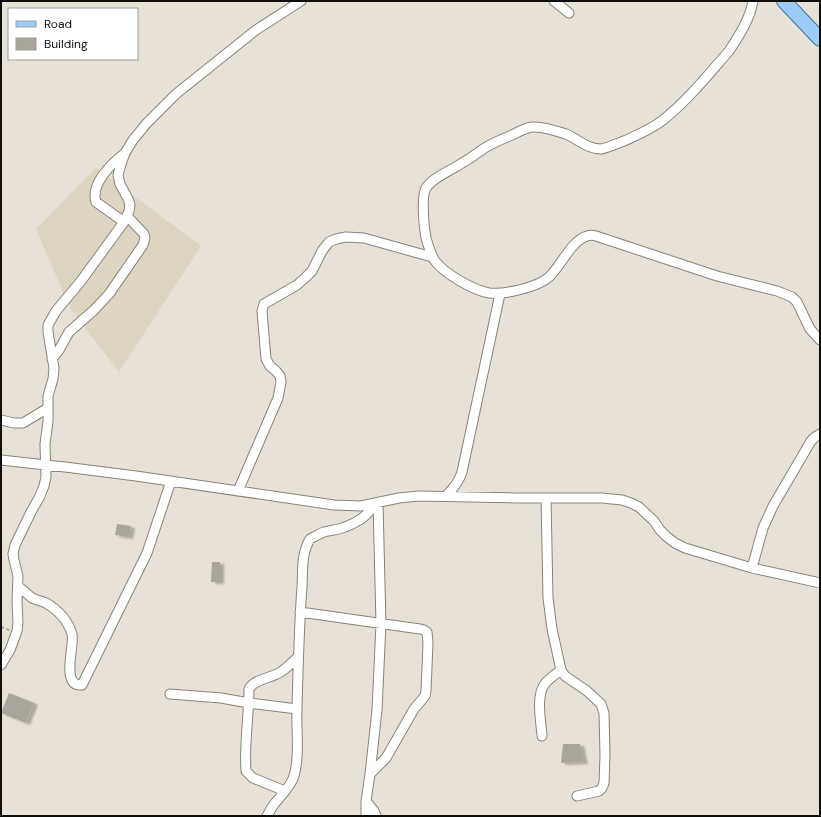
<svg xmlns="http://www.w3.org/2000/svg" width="821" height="817" font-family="'DM Sans',sans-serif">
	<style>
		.built { fill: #ded4c2 }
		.building { fill: #aaa59a; filter: url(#shadow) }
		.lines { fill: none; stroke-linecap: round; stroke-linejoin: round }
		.street-casing { stroke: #898379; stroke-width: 11 }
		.primary-casing { stroke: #4173a1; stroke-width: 16 }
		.path { stroke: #8e8981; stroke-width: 1.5; stroke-dasharray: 3 3; stroke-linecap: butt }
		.street { stroke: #fff; stroke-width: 9 }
		.primary { stroke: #9dcbf8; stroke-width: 14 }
	</style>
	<defs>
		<filter id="shadow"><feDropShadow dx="4" dy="2" stdDeviation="1" flood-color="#0004"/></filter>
	</defs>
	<rect width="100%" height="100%" fill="#e8e2d6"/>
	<path class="built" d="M96,168L201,246L119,372L70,308L36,229Z"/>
	<path class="building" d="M117,524L131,526L129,537L115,535Z
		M212,562H220V582H211Z
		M9,693L34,703L26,723L1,713Z
		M563,744H580L584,762L561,763Z"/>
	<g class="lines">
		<defs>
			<path id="street" d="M554,1L569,13
				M753,1C750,19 739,36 729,51C708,75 688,100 663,120C652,129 637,135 624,141C618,143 607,148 601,149C587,149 578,139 566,134C557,131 542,126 532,127C525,128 518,132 512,135C502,139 492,143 483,149C476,154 470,159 462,163C452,170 433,177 426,188C421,196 424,227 426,238C428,245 431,255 435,261C445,274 473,290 489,293C504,295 538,287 549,277C561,266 571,241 587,236C590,235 593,235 596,236L717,276L777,291L792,297L797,302L810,329L820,340
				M124,222L96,202C90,184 112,163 125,153
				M52,359L59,350L69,332L94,310L109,294L143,245L145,238L144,234L127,216
				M1,420L14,423H23L48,408
				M1,460L46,465L65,467L136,476L334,505L361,506L399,498L418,496L517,498H602L622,500L631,503L639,507L654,521L660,530L667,537L675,543L685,548L752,568L820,583
				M238,491L278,398L281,382L280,376L276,371L270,366L266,359L262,311L264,304L297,285L306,277L312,271L322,251L329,242L336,239L346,237L364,238L432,257
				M446,496C453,489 459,482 462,472L500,294
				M546,498L548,598L552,629L561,670L565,676L587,691L601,704L604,713L605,756L604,783L602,788L599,791L577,796
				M752,568L763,528L773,506L811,441L815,437L820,434
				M18,586C22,589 27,594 32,598C36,600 42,601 46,603C58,610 68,621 72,634C75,645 60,687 82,685L147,553L171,481
				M300,612L420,629L424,630L427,632L428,643L426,691L425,696L414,709L386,758L370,774L366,801V816
				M1,665L10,650L17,631L18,623L17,602L18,576L14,560L13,554L15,545L31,512L39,498L44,486L46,477L45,444L48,421V396L53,379L54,368L48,332V325L56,311L81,281L124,222L129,211L130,205L128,199L120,184L118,175L121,164L125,153L133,140L146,124L176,94L256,30L301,1
				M170,694L221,698L249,703L297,709
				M542,736C541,722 536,697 544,685C548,679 555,675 561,670
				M370,774L377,710L381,624L378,503
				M285,791L253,778L246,771C244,743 249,716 249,689C253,680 270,678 279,673C286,669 292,663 298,657
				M366,801L374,811L376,816
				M267,816C269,812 272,807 275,803C282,795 291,786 294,776C300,755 296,730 297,709C298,668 299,627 302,587C303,570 301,554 310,539C314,537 319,534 324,532C331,530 338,530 345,527C358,522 368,516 374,504"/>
			<path id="primary" d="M784,1L820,39"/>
		</defs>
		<use href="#street" class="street-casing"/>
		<use href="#primary" class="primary-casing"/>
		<path class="path" d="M1,627L9,630"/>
		<use href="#street" class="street"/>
		<use href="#primary" class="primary"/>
	</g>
	<rect width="821" height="817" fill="none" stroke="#100e0a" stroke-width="4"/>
	<rect x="8" y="8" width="130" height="52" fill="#ffffff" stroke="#9f9f9d"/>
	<rect x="16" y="21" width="20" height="6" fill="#9dcbf8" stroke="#9f9f9d"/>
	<text x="44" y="28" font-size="12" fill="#100e0a">Road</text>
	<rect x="16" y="38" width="20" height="12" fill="#aaa59a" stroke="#9f9f9d"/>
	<text x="44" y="48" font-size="12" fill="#100e0a">Building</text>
</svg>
